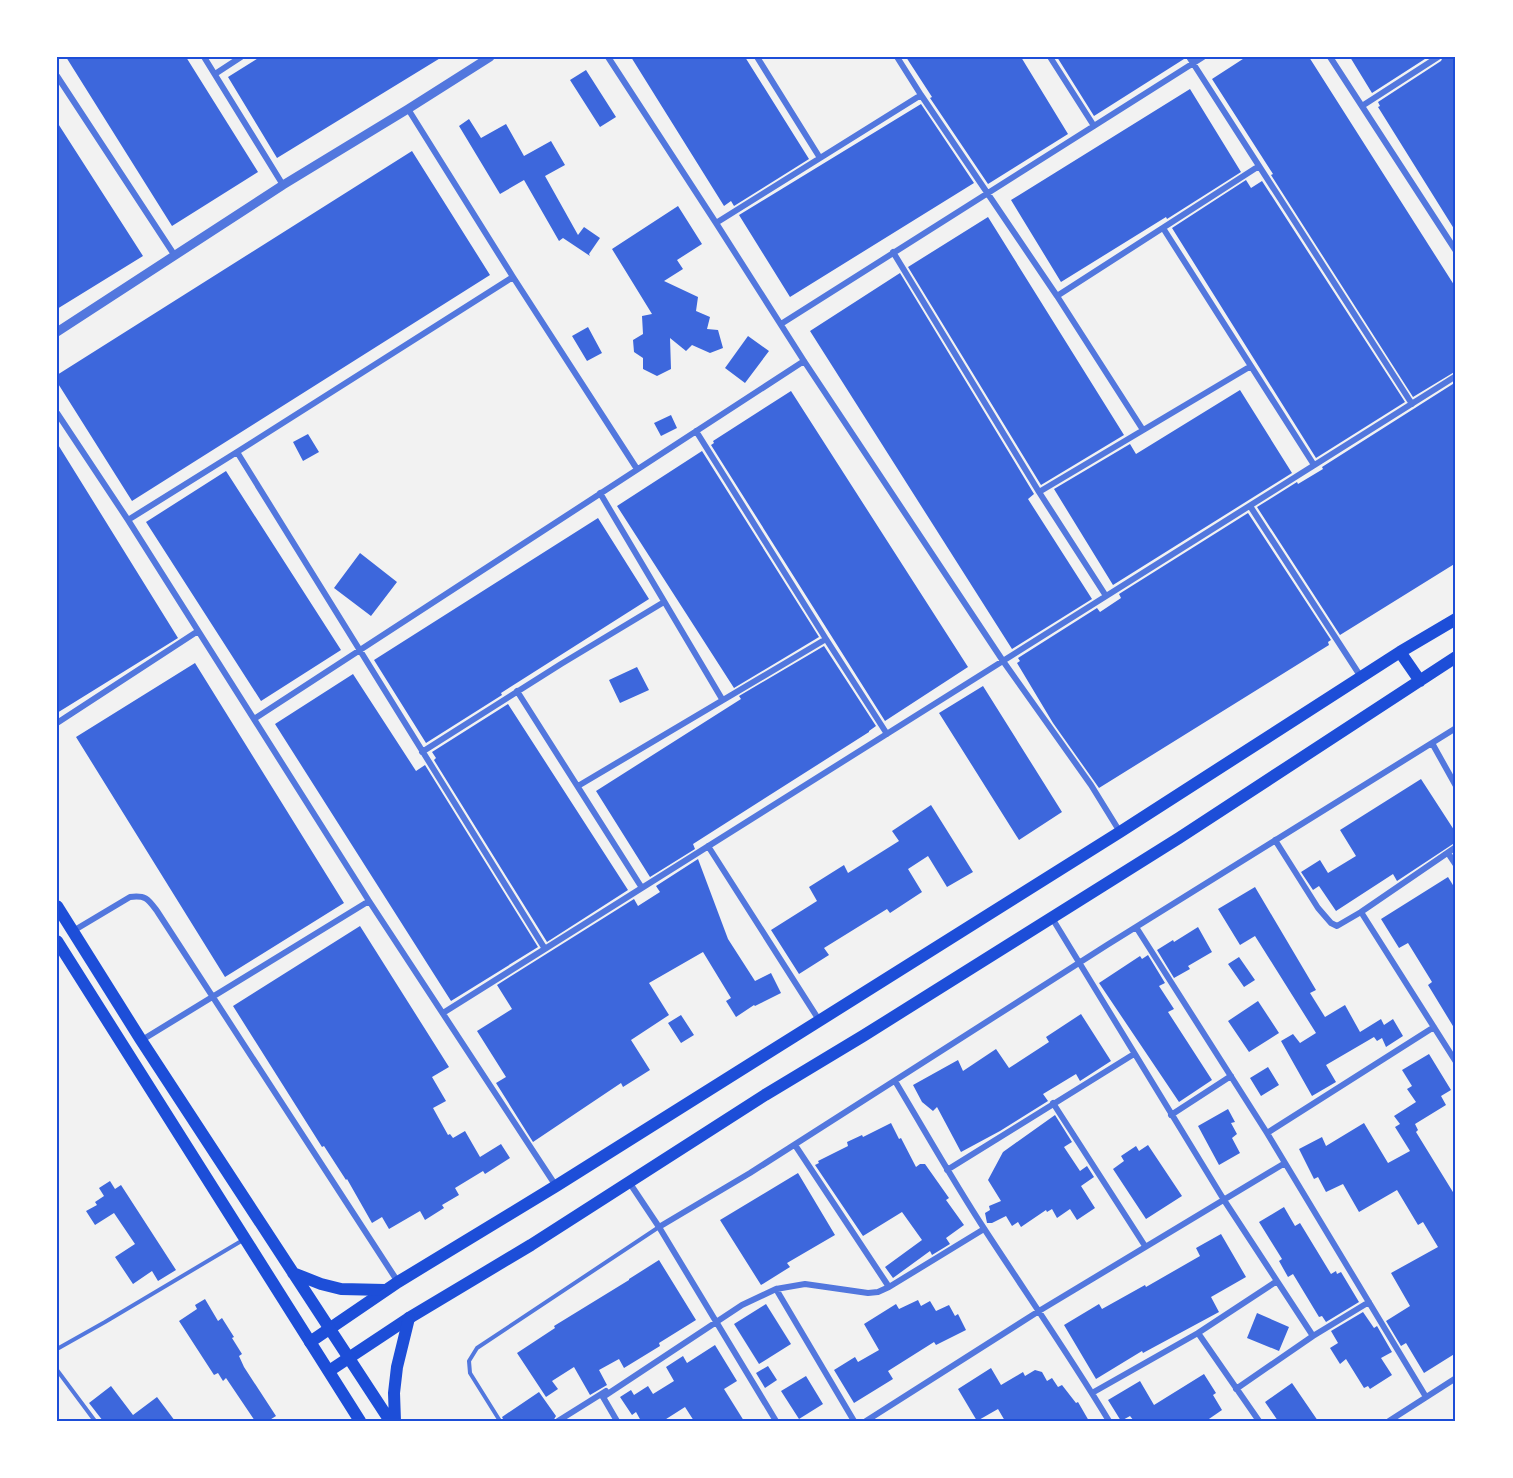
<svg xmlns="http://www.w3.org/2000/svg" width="1513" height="1478" font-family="Signika,sans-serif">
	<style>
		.building { fill: #3d67dc }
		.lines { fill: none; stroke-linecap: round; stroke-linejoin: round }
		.service { stroke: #5277de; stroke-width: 4 }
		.minor { stroke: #5277de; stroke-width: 6 }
		.tertiary { stroke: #5277de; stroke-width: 9 }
		.primary { stroke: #1d4ed8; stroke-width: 12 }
		.trunk { stroke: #1d4ed8; stroke-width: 12 }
		.neatline { fill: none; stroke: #1d4ed8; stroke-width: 2 }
	</style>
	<rect width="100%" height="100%" fill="#f2f2f2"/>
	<path class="building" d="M66,57H186L258,172L172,226Z
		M260,57H442L277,158L228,77Z
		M631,57H745L809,159L734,206L731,201L724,206Z
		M906,57H1021L1068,134L988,184L930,98L932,97Z
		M1057,57H1184V59L1094,116Z
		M1246,57H1309L1456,288V371L1413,397L1271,175L1273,174L1212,79Z
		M1350,57H1428L1372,93Z
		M1443,57H1456V232L1378,107L1380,106L1378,102L1441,61Z
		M586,70L616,117L600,127L570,80Z
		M1190,89L1241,172L1167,219L1166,217L1061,282L1011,200Z
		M921,104L974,183L790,297L739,215Z
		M469,119L481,138L506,124L524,156L551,141L565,165L545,176L578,235L584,227L600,238L589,254L590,256L563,238L559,241L524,180L500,194L459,126Z
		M57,122L143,256L57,309Z
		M412,151L490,275L132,501L57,382V375Z
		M1246,180L1251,188L1262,181L1405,402L1316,458L1172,228Z
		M678,206L702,244L677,260L683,269L664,281L698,297L696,311L710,317L707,329L718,330L723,348L710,353L692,345L686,351L670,338L671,369L657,376L643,369V358L634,352L633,340L643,334L642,316L652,314L612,249Z
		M988,217L1124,435L1041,485L908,267Z
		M900,273L1034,494L1028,499L1092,599L1012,649L810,331Z
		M588,327L602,353L587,361L572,336Z
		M748,336L769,351L745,383L725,368Z
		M1456,382V563L1340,635L1257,507L1297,482L1298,484L1323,469L1322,467Z
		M1240,390L1292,473L1113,585L1054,489L1130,444L1136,454Z
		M791,391L968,667L885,721L711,445L714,443L713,441Z
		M671,415L677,428L661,436L654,423Z
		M308,434L319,452L303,461L293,442Z
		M57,443L178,638L57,713Z
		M702,451L819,637L734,688L617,506Z
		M226,471L341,650L261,701L146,522Z
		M1248,513L1331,640L1328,642L1329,645L1099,788L1053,723L1017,663L1020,661L1018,658L1097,608L1100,612L1121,598L1119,594Z
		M598,518L649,599L501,693L502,695L426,743L374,660Z
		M360,553L397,582L371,616L334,588Z
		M824,646L876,726L869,731V732L693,844L695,849L650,877L596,791L741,699L739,696Z
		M195,663L344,903L225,977L76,737Z
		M637,667L649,690L620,703L609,680Z
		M353,674L416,771L425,765L538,947L451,1001L275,724Z
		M983,686L1062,812L1019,840L939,713Z
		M508,704L628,890L547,942L434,760L436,758L432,752Z
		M1421,779L1456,833V842L1397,881L1393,874L1336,911L1319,886L1313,890L1301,872L1320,860L1328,873L1356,856L1340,830Z
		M931,805L973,872L947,887L928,856L908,869L922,892L890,913L887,909L824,948L829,955L799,974L771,930L817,901L809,887L844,865L848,873L899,841L892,831Z
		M698,859L728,939L755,981L771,973L781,993L755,1006L754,1005L736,1017L726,1001L731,998L703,952L649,983L669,1015L631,1040L650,1070L623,1087L621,1083L533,1142L496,1083L506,1077L477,1031L512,1009L497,985L634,899L638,906L660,892L656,886Z
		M1448,877L1456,890V1031L1428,985L1432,982L1408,943L1399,948L1381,919Z
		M1255,887L1316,990L1310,993L1325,1017L1345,1005L1360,1032L1381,1019L1384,1025L1393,1019L1403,1036L1386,1047L1382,1038L1377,1041L1374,1037L1326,1065L1336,1082L1312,1096L1281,1041L1293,1034L1300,1043L1316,1033L1255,936L1240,945L1218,909Z
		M360,926L449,1067L432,1077L446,1101L433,1108L448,1135L450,1134L453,1138L465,1131L480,1157L501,1144L510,1158L485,1174L483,1171L455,1188L459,1195L442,1205L444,1208L425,1220L420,1211L389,1229L382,1217L372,1223L347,1179L346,1180L324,1146L322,1147L233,1006Z
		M1198,927L1212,952L1188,966L1190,969L1174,978L1157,950L1173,940L1174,942Z
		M1148,955L1165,983L1159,986L1174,1009L1168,1012L1212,1080L1179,1102L1099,983L1140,956L1142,959Z
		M1239,957L1255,980L1244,987L1228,964Z
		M1258,1001L1279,1033L1249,1052L1228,1021Z
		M1081,1014L1111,1061L1080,1081L1076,1074L1043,1094L1048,1101L1000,1131L961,1152L937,1107L933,1111L922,1102L913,1085L958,1060L963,1071L996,1049L1009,1068L1049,1042L1046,1037Z
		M681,1015L694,1035L681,1043L668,1023Z
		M1429,1054L1451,1090L1441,1096L1446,1105L1415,1124L1418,1130L1416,1132L1456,1197V1353L1424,1373L1406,1343L1401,1346L1386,1321L1410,1306L1391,1273L1438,1247L1423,1222L1418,1225L1397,1190L1359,1212L1343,1184L1326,1192L1318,1177L1314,1179L1299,1149L1322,1137L1326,1146L1364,1123L1388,1163L1410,1151L1395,1127L1400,1124L1394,1116L1416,1102L1407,1089L1412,1086L1402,1070Z
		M1268,1067L1279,1085L1261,1096L1250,1078Z
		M1228,1109L1235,1122L1231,1123L1237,1134L1232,1138L1240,1153L1219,1165L1198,1126Z
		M1055,1115L1072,1142L1064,1147L1080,1171L1087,1166L1094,1177L1081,1186L1095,1208L1077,1220L1070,1209L1057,1218L1052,1209L1047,1212L1046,1210L1021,1227L1018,1222L1012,1226L1006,1216L992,1223H987L985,1213L990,1210L989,1206L1001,1201L988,1180L1003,1152Z
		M891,1123L899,1139L901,1138L916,1167L920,1164H925L949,1198L946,1200L964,1225L946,1238L950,1244L932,1255L930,1251L893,1278L885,1267L922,1240L902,1212L863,1236L815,1165L819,1163L818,1161L848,1146L847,1142L862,1135L863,1137Z
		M1148,1145L1182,1196L1146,1219L1113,1169L1124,1161L1121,1156L1136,1146L1139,1151Z
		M798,1173L835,1235L787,1263L790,1267L761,1285L720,1220Z
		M110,1181L115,1189L121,1185L176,1270L158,1281L152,1271L133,1284L115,1257L135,1244L114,1213L95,1225L86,1211L97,1205L95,1202L104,1196L99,1188Z
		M1284,1207L1295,1226L1300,1223L1331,1274L1336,1271L1337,1274L1341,1272L1359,1302L1326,1322L1322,1316L1319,1317L1293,1274L1288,1277L1279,1261L1282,1259L1259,1222Z
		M1221,1234L1246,1277L1211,1297L1219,1312L1143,1353L1142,1351L1096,1379L1064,1325L1099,1304L1102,1309L1145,1285L1146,1287L1200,1256L1196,1248Z
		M659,1260L696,1320L659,1343L660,1346L624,1368L619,1359L599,1370L607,1385L590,1395L574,1367L552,1381L558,1389L546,1397L517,1353L555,1328L554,1326L629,1280V1279Z
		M205,1299L218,1321L222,1318L234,1337L232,1338L242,1354L239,1356L244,1367L276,1416L268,1421H255L226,1378L223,1381L218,1373L214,1375L179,1321L197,1309L195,1305Z
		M918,1300L921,1306L930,1301L936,1311L949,1305L955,1316L958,1314L966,1330L936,1345L934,1342L888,1371L893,1379L854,1403L834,1370L855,1357L858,1362L879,1350L864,1324L896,1304L899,1309Z
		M766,1304L791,1344L759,1364L734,1324Z
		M1363,1312L1374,1328L1377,1326L1392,1352L1381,1358L1392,1375L1370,1389L1368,1386L1364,1388L1346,1359L1340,1364L1330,1348L1338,1343L1331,1331Z
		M1257,1313L1289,1327L1279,1351L1247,1338Z
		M715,1345L737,1381L724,1389L744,1421H694L685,1407L663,1421H641L636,1412L632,1415L620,1397L631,1390L634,1395L648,1386L653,1394L674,1381L666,1367L683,1356L687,1363Z
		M768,1366L777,1380L765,1388L756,1373Z
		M991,1368L1001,1385L1023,1372L1025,1376L1035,1370L1042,1372L1047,1381L1052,1378L1058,1387L1062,1385L1076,1403L1078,1402L1089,1421H1005L998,1409L977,1421L958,1389Z
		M1204,1374L1216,1393L1213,1395L1222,1410L1206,1421H1134L1130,1416L1121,1421L1108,1400L1140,1381L1154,1405Z
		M806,1376L823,1404L799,1419L781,1391Z
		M1292,1383L1318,1421H1278L1265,1402Z
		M111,1386L133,1415L157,1397L175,1421H103L89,1403Z
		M539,1392L556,1416L553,1421H504L502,1417Z"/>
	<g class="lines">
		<path class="service" d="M57,1349L105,1322L243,1240
			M57,1370L95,1421
			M500,1421L470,1373L469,1361L477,1348L659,1227"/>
		<path class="minor" d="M204,57L283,185
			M608,57L716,223L804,361L1003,661L1091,785L1120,832
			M757,57L820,158
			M897,57L921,95L1057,296L1143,430
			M1050,57L1094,126
			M1189,57L1412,404
			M1330,57L1456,251
			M215,74L241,57
			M57,76L175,256
			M1362,106L1438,57
			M408,109L513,277L637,469
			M716,223L921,95
			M1163,228L1314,465
			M893,252L1039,492L1106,596
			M1057,296L1259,166
			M781,324L1203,57
			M57,413L128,520L369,901L556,1186
			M696,431L826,639L887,734
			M237,452L545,949
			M1039,492L1251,366
			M600,493L722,699
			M1250,506L1361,677
			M128,520L237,452L513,277
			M517,691L642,888
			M254,719L804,361
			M57,723L198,631
			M1432,743L1456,786
			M422,752L561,664L664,602
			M578,786L826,639
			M1275,840L1318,908L1331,923L1337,926L1361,912
			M708,846L819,1020
			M1456,847L1361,912L1456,1062
			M1448,853L1456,865
			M1052,918L1224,1200L1313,1336
			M1136,927L1267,1133L1426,1397
			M73,931L130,897C146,895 148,899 157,911L398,1282
			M443,1013L1456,376
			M142,1040L369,901
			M895,1081C925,1131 953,1181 985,1230C1026,1293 1070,1356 1109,1421
			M1053,1103L1145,1246
			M1171,1115L1231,1076
			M1267,1133L1434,1027
			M795,1145L889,1287
			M947,1170L1134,1054
			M629,1182L659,1227L776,1421
			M659,1227L750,1173L1107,945L1456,728
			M776,1289L854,1421
			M1198,1333L1259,1421
			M1236,1389L1313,1336L1369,1302
			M1092,1393L1198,1333L1277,1281
			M558,1421L606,1391
			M617,1421L603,1397L742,1305L776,1289L805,1284L868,1293L878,1292L889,1287L984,1229
			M866,1421L1039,1311L1285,1163
			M1389,1421L1456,1378"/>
		<path class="tertiary" d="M57,332L283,185L408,109L490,57"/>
		<path class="primary" d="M1400,652L1420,681
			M310,1342L398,1282L556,1186L1120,832L1400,652L1456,619
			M329,1371L409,1318L531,1245L765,1095L863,1036L1179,838L1456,657"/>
		<path class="trunk" d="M57,906L141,1040L390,1421
			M57,941L360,1421
			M293,1273L321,1284L341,1289L385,1290
			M395,1421L394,1393L397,1367L409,1318"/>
	</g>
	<rect width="1513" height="1478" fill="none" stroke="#ffffff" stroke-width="117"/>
	<rect x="58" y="58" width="1396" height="1362" class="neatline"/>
</svg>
